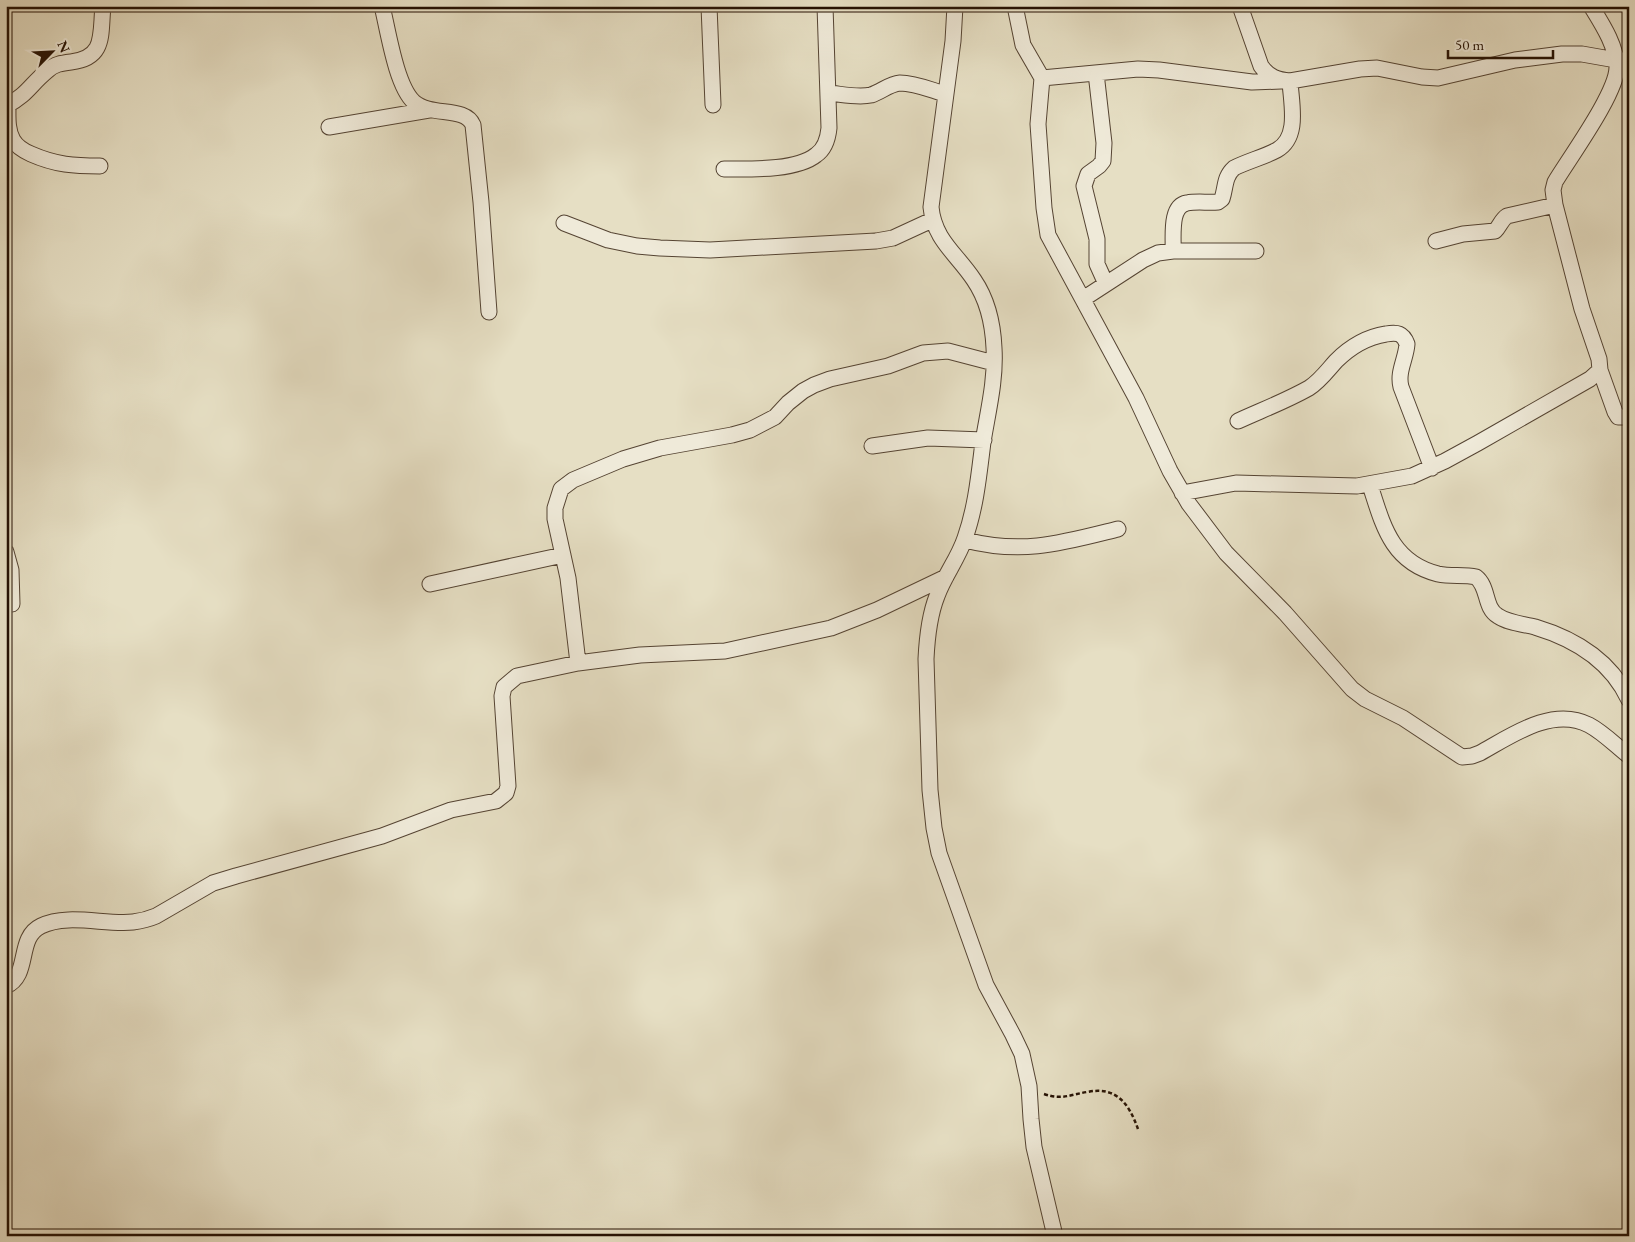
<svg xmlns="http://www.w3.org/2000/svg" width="1635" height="1242" font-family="'EB Garamond',serif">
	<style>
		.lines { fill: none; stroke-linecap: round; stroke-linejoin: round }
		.minor-casing { stroke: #543; stroke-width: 17 }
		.path { stroke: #251103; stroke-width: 2.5; stroke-dasharray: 4 2.5; stroke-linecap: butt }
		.minor { stroke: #efead9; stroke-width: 15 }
	</style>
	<rect width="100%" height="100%" fill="#e6dfc4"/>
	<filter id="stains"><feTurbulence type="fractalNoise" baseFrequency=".004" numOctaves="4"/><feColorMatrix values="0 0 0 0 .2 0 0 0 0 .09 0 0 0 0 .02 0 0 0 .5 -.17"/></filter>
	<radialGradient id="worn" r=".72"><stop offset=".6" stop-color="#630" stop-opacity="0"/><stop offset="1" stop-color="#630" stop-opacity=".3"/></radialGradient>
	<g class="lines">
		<defs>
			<path id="minor" d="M382,6C388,30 396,86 414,102C431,117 465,106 473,125L481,202L489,312
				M709,6L713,105
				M955,6L953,41L931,207C934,240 957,254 974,280C987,299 993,325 994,348C996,380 988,411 983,442C979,474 976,507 965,538C958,559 944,576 937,596C929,616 927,638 926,659L930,790L934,828L939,853L986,985L1013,1035L1022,1054L1029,1086L1031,1119L1034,1147L1055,1236
				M1015,6L1023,45L1042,78L1038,124L1044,208L1048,235L1136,398L1170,471L1189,504L1226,553L1285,613L1352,689L1365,699L1403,718L1462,757L1472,756L1480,753C1511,736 1552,706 1589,725C1604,733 1616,746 1629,756
				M1240,6L1261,66C1269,77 1277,80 1290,81L1360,69L1377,68L1422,77L1438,78L1515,60L1562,54H1582L1616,60H1629
				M1096,73L1104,143L1103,161L1099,166L1088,174L1084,186L1097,239V264L1106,284
				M1042,78L1138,69L1159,70L1252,82L1281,81
				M828,93C841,94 858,98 871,95C881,92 889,84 900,83C915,83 931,90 945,94
				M8,105C8,117 7,130 13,140C17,147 24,151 31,154C56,165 74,166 100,166
				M6,106C27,95 30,85 47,71C54,64 62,63 71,62C106,58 100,34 103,6
				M329,127L429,110
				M724,169C749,169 796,171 816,155C825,149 828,138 829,128L825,6
				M564,223L608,240L637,246L660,248L710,250L876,241L893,238L932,220
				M1436,241L1463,234L1495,231C1500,226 1501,220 1507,216L1555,205
				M1173,251C1174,238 1169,206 1187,203C1197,201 1208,203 1218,202L1222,199C1226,187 1224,177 1234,168C1248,161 1264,157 1277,150C1300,137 1291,103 1290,81
				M1083,299L1143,260L1158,253L1173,251H1256
				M1600,370L1615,412L1618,417H1629
				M1238,421C1262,410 1286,401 1309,388C1320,381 1327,371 1336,361C1350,347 1367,337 1386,334C1397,332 1403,333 1407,344C1406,359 1397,372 1401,387L1432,468
				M872,446L928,438L984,440
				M1370,485C1383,525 1391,562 1438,574C1451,577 1464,574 1476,577C1489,587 1484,608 1498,616C1508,623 1523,624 1535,627C1575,639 1611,661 1629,700
				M1182,493L1236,483L1357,486L1412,476L1445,461L1478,443L1590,379L1600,370L1599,359L1582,309L1555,205L1553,190L1555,182C1570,157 1617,93 1617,67C1616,45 1602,24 1591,6
				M965,540C1023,555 1062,543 1118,529
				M6,552L11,570L12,604
				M430,584L563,555
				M578,663L568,578L555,519V508L561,489L573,480L623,459L660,448L732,435L750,430L775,417L788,403L803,391L814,385L830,379L888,366L923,353L948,351L994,363
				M6,986C31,975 16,938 41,926C67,913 105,925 133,922C141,921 149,919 156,916L213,883L236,876L382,836L451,810L496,801L506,793L508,786L502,696L504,687L517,676L578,663L640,655L725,651L831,628L877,610L946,577"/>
		</defs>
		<use href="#minor" class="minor-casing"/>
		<path class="path" d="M1044,1094C1062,1100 1069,1095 1087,1092C1117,1086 1129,1104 1138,1129"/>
		<use href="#minor" class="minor"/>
	</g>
	<rect width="1635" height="1242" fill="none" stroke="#e6dfc4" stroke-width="25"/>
	<rect x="8" y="8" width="1620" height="1227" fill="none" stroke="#251103" stroke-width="2.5"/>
	<rect x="12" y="12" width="1610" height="1217" fill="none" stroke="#251103"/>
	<g transform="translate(52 52) rotate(66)" stroke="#efead9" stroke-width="4" paint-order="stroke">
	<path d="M0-4L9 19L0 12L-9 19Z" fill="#251103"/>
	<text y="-8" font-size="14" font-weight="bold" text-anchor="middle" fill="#251103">N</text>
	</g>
	<path d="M1448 50v8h105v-8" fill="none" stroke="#251103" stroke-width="2.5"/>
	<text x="1455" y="50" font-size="15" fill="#251103" stroke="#efead9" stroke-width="4" paint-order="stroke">50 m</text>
	<rect width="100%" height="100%" filter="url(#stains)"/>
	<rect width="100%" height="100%" fill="url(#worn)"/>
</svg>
